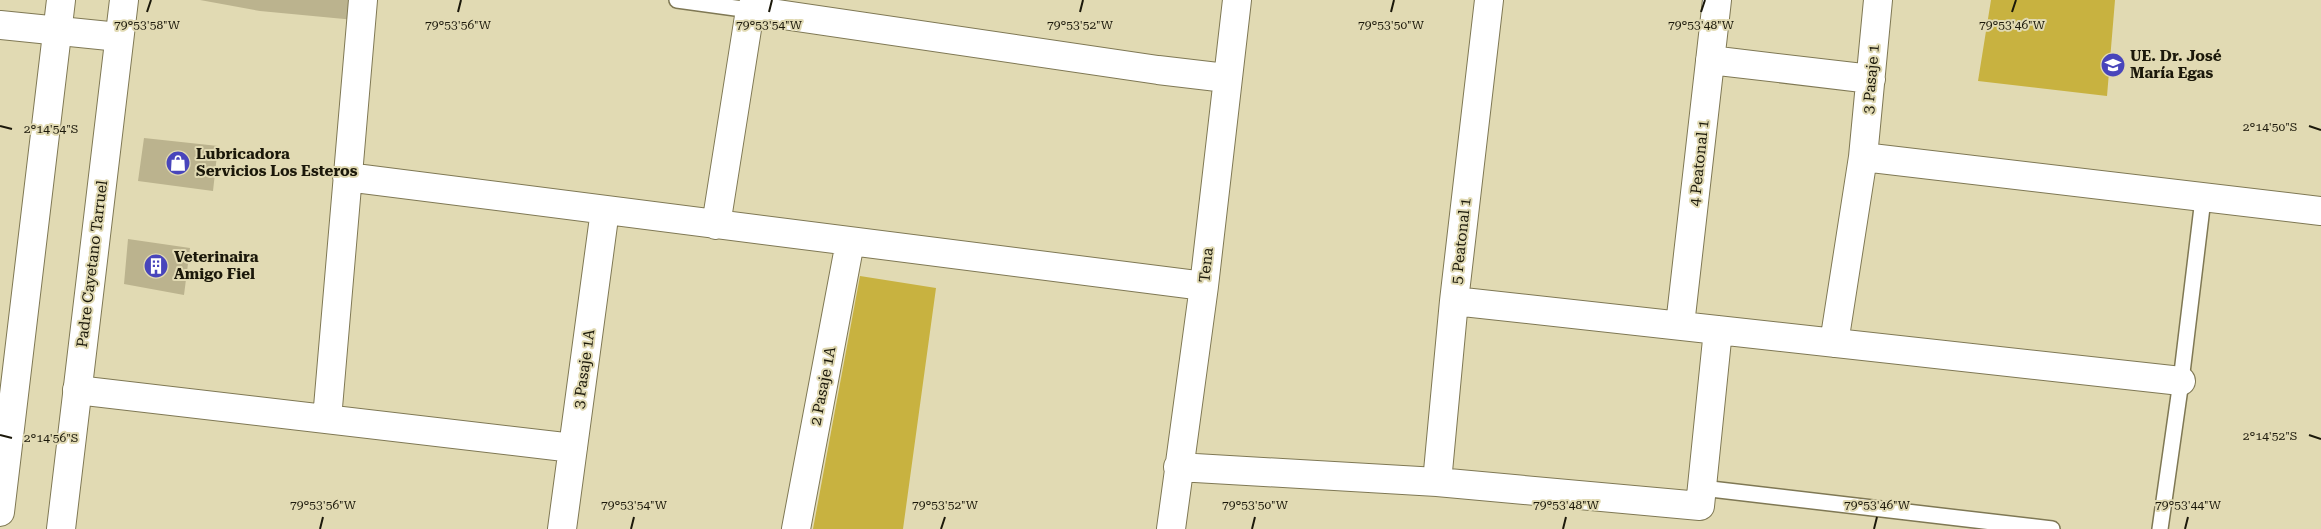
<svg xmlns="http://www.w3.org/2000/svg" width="2321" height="529" font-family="'Roboto Serif',serif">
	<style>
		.green { fill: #c8b240 }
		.building { fill: #bbb38e }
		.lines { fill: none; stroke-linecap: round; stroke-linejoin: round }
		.service-casing { stroke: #7f7854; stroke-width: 18 }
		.minor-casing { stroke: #7f7854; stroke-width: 30 }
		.tertiary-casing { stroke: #7f7854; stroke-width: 30 }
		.service { stroke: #fff; stroke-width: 15 }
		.minor { stroke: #fff; stroke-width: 28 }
		.tertiary { stroke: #fff; stroke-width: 28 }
		.ticks { fill: none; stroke: #1b180a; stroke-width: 2 }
		.labels { text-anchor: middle; stroke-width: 4; stroke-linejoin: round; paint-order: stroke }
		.poi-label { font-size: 15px; font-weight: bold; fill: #1b180a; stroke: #e1dab3; text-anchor: start }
		.street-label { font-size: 15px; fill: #1b180a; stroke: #e1dab3 }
		.ticks-label { font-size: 12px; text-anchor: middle; fill: #1b180a; stroke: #e1dab3; stroke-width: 4; stroke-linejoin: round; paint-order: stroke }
	</style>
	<rect width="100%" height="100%" fill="#e1dab3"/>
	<path class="green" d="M1991,0H2115L2107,96L1978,81Z
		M860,276L936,288L903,529H813Z"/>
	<path class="building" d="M200,0H354L355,20L260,11Z
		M144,138L218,146L213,191L138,181Z
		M128,239L190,248L184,295L124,284Z"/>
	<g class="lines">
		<defs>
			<path id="service" d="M677,0L750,10
				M1702,488L2052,529
				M2160,529L2181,381L2203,199"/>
			<path id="minor" d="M0,25L119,37
				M1710,60L1871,79
				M1863,157L2321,211
				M347,177L1204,286
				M716,225L750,10L1158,70L1226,78
				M1454,301L2181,381
				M1680,325L1717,0
				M1834,343L1863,157L1878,0
				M77,390L573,448
				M327,419L363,0
				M1178,467L1437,482L1700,506L1718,330
				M1437,482L1454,301L1489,0
				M562,529L605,210
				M796,529L850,242
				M1171,529L1204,286L1237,0"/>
			<path id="tertiary" d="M0,512L61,0
				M61,529L124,0"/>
		</defs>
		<use href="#service" class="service-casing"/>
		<use href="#minor" class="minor-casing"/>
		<use href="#tertiary" class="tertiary-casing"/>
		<use href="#service" class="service"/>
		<use href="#minor" class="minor"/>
		<use href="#tertiary" class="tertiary"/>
	</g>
	<path class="ticks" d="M147,12L151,0M458,12L461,0M769,12L772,0M1080,12L1083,0M1391,12L1394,0M1701,12L1705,0M2012,12L2016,0M0,126L12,129M2309,126L2321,130M0,435L12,438M2309,435L2321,439M320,529L323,517M631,529L634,517M941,529L945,517M1252,529L1255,517M1563,529L1566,517M1874,529L1877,517M2185,529L2188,517"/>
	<defs>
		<symbol id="school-disc" viewBox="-11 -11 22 22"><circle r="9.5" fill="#4845bb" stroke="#e1dab3"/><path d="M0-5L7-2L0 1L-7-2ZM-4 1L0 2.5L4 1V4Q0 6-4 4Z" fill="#fff"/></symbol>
		<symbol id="shop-disc" viewBox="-11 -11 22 22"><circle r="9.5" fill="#4845bb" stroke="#e1dab3"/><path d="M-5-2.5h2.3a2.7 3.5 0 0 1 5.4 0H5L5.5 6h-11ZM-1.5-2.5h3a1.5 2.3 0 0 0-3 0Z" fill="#fff"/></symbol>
		<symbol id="building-disc" viewBox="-11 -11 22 22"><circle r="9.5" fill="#4845bb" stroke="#e1dab3"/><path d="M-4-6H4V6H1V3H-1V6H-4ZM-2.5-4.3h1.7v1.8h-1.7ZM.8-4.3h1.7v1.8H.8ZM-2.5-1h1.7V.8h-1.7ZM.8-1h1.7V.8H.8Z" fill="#fff"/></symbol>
	</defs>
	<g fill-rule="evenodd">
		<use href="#school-disc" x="2099" y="51" width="28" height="28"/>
		<use href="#shop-disc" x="164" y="149" width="28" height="28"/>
		<use href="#building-disc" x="142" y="252" width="28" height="28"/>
	</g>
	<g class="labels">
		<g class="poi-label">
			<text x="2130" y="61">UE. Dr. José<tspan x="2130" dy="17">María Egas</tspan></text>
			<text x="196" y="159">Lubricadora<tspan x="196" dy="17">Servicios Los Esteros</tspan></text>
			<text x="174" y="262">Veterinaira<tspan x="174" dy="17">Amigo Fiel</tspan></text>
		</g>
		<g class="street-label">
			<text transform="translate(1871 79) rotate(-85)" y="5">3 Pasaje 1</text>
			<text transform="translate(1699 163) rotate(-84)" y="5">4 Peatonal 1</text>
			<text transform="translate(1461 241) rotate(-84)" y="5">5 Peatonal 1</text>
			<text transform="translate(92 264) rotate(-83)" y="5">Padre Cayetano Tarruel</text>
			<text transform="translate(1206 265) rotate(-84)" y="5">Tena</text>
			<text transform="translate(584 369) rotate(-82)" y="5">3 Pasaje 1A</text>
			<text transform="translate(823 386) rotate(-79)" y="5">2 Pasaje 1A</text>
		</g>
	</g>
	<g class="ticks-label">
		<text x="147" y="29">79°53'58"W</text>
		<text x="458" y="29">79°53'56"W</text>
		<text x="769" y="29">79°53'54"W</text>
		<text x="1080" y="29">79°53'52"W</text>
		<text x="1391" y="29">79°53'50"W</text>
		<text x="1701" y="29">79°53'48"W</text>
		<text x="2012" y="29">79°53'46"W</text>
		<text x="2270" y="131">2°14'50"S</text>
		<text x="51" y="133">2°14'54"S</text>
		<text x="2270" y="440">2°14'52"S</text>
		<text x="51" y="442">2°14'56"S</text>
		<text x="323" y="509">79°53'56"W</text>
		<text x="634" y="509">79°53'54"W</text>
		<text x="945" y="509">79°53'52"W</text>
		<text x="1255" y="509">79°53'50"W</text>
		<text x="1566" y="509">79°53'48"W</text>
		<text x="1877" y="509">79°53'46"W</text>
		<text x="2188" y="509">79°53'44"W</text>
	</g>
</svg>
